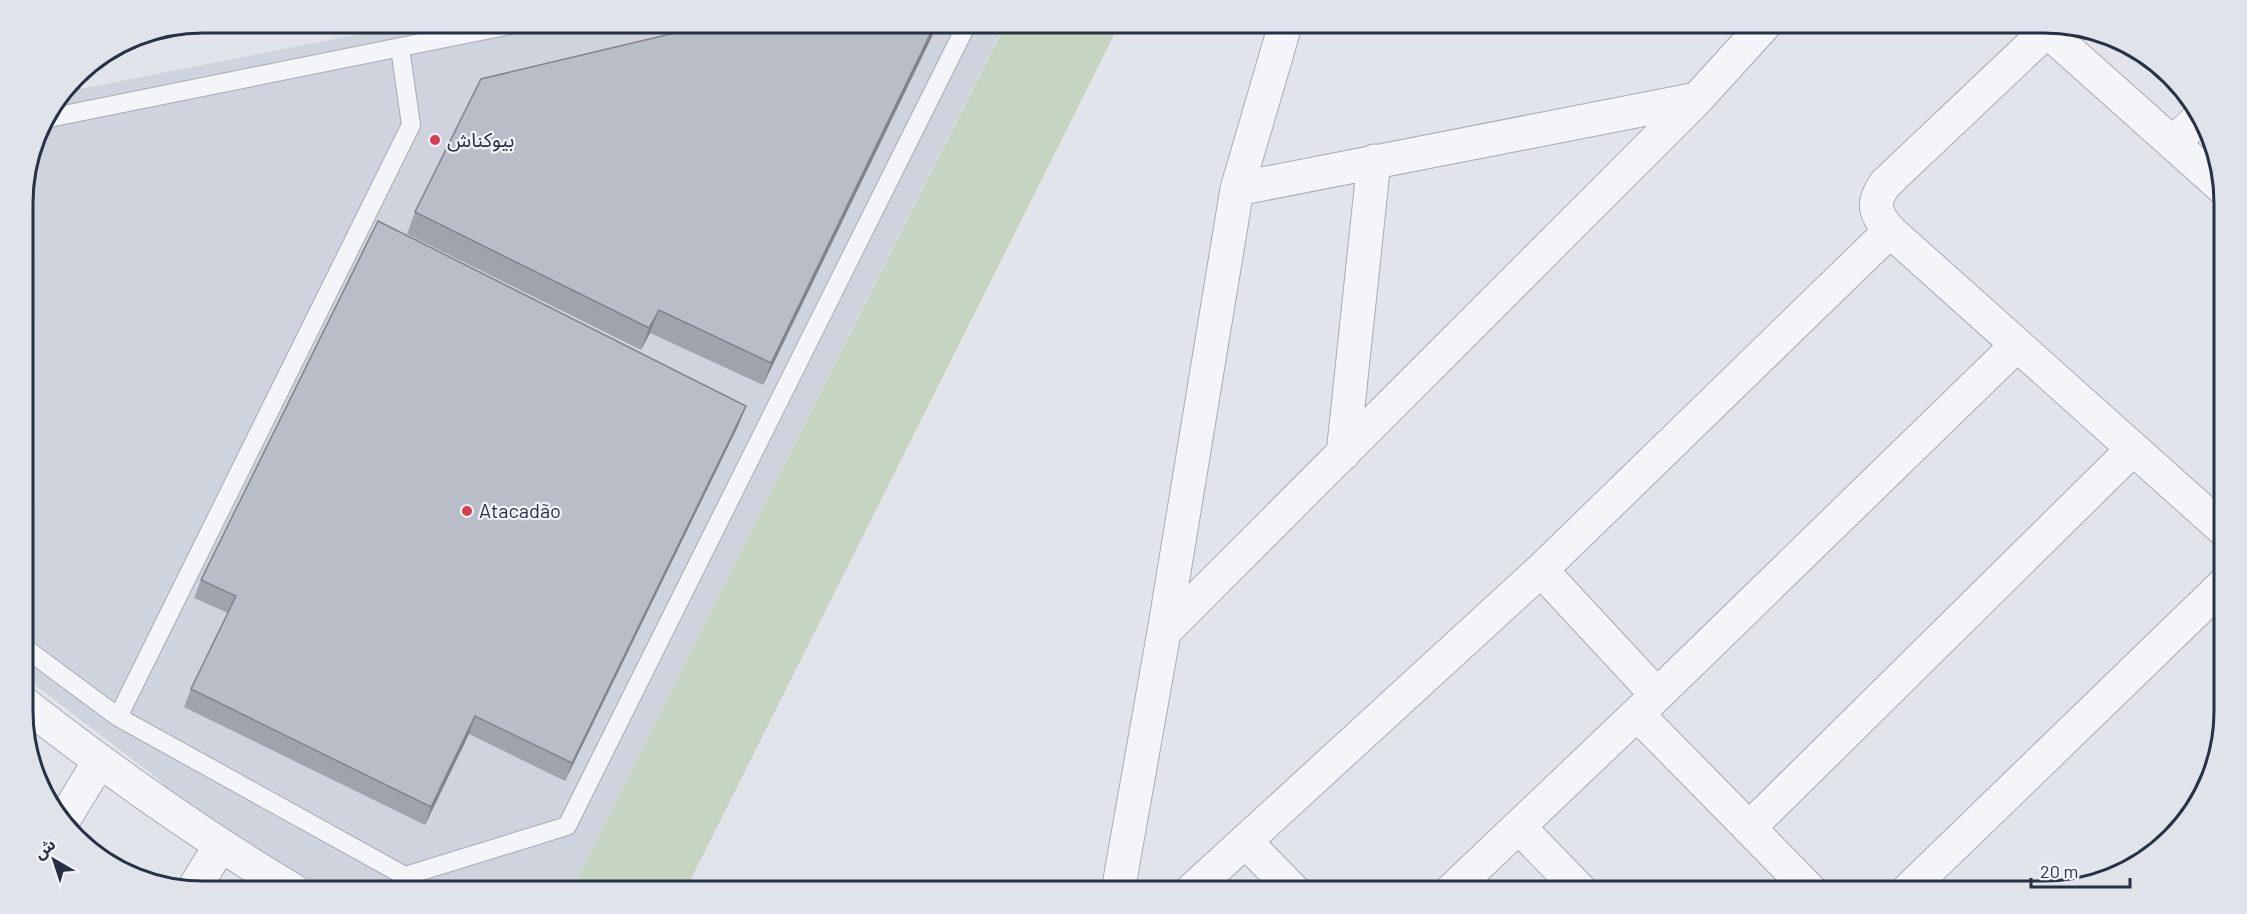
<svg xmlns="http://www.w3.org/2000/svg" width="2247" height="914" font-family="Barlow,'Noto Sans Arabic',sans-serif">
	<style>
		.built { fill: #cfd3dd }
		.green { fill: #c6d5c1 }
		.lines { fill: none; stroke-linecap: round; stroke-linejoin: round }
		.lane-casing { stroke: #a6abb5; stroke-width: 20 }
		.street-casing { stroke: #a6abb5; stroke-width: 35 }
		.lane { stroke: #f4f5f8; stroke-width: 18 }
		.street { stroke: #f4f5f8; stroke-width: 33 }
		.wall { fill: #9ea3ac }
		.shaded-wall { fill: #81848c }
		.building { fill: #b8bdc8; stroke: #81848c; stroke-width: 1.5 }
		.poi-dot { fill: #d73e50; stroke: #f1f3f8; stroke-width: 2 }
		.labels { text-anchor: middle; stroke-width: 4.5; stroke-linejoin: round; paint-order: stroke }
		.poi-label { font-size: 20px; fill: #283143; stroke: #f1f3f8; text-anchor: start }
		.rim { fill: none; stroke: #283143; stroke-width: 3 }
	</style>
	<rect width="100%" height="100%" fill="#e1e4ea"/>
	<path class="built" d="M416,23H1005L571,891H328L230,839L194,813L157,778L26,678L23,190L41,123L65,92Z"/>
	<path class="green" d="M1006,23H1120L685,891H571Z"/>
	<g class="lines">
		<defs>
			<path id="lane" d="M44,119L525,22
				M25,648L118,717L405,876L567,826L968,22
				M118,717L411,125L400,48"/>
			<path id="street" d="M2054,24L1885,184C1871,204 1875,214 1890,231L2224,530
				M2047,31L2223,188
				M2173,143L2198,119
				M1237,189L1697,99
				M1343,454L1374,161
				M1541,570L1657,695
				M1164,632L1697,99L1767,22
				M26,705C112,772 201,835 294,891
				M1637,714L1811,891
				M63,821L99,762
				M1519,827L1581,891
				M1749,828L2133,449
				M1245,841L1294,891
				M193,890L220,846
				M1118,891L1164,632L1237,189L1286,22
				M1191,891L1541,570L1890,231
				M1451,891L1657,695L2017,345
				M1907,891L2224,584"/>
		</defs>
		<use href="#lane" class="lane-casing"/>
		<use href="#street" class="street-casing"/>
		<use href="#lane" class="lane"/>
		<use href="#street" class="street"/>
	</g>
	<path class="wall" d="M939,22L763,385L650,333L641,350L407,234L415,212Z
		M739,424L565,781L469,734L425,825L184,707L191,689L228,613L194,598L201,580Z"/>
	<path class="shaded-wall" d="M936,22H939L763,385L771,363Z
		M659,310L650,333L641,350L649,328Z
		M746,406L739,424L565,781L572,763Z
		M475,716L469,734L425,825L431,807Z"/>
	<path class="building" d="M721,22H936L771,363L659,310L649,328L415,212L481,79Z
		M378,221L746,406L572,763L475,716L431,807L191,689L236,596L201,580Z"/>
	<g class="poi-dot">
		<circle cx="435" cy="140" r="6"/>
		<circle cx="467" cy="511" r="6"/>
	</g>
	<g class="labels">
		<g class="poi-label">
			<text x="447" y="147">بيوكناش</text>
			<text x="479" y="518">Atacadão</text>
		</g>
	</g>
	<path d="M0 0H2247V914H0ZM203 33H2044A170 170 0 0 1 2214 203V711A170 170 0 0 1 2044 881H203A170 170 0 0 1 33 711V203A170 170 0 0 1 203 33Z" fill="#e1e3ea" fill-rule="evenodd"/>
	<path class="rim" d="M203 33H2044A170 170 0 0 1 2214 203V711A170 170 0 0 1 2044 881H203A170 170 0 0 1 33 711V203A170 170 0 0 1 203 33Z"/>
	<g transform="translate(54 860) rotate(321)" stroke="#f1f3f8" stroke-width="4.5" paint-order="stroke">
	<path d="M0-4.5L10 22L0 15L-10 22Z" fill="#283143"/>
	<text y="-9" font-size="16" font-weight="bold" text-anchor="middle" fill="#283143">ش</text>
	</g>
	<path d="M2031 878v9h99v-9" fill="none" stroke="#283143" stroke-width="3"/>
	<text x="2040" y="878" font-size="18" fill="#283143" stroke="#f1f3f8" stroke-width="4.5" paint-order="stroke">20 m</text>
</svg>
